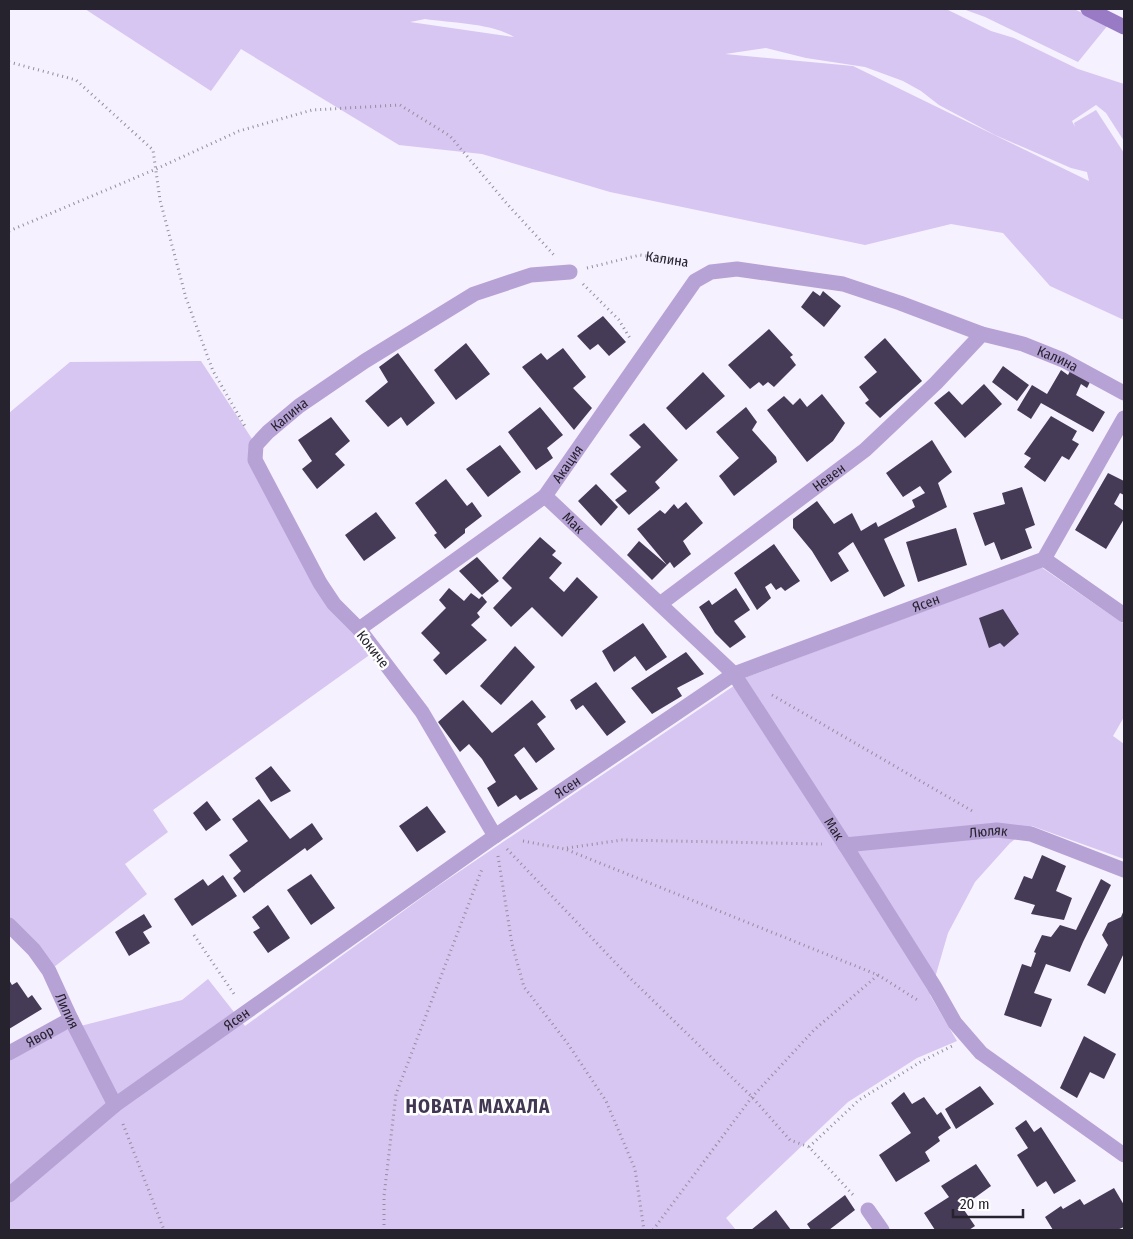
<svg xmlns="http://www.w3.org/2000/svg" width="1133" height="1239" font-family="'Fira Sans Condensed',sans-serif">
	<style>
		.green { fill: #d7c5f2; fill-rule: evenodd }
		.building { fill: #463b56 }
		.lines { fill: none; stroke-linecap: round; stroke-linejoin: round }
		.path { stroke: #938e9b; stroke-width: 3; stroke-dasharray: 1 4; stroke-linecap: butt }
		.street { stroke: #b6a2d5; stroke-width: 15 }
		.secondary { stroke: #997ac4; stroke-width: 15 }
		.labels { text-anchor: middle; stroke-width: 5; stroke-linejoin: round; paint-order: stroke }
		.street-label { font-size: 14px; fill: #26222e; stroke: #fff }
		.district-label { font-size: 19px; font-weight: bold; letter-spacing: 1px; fill: #423752; stroke: #fff }
	</style>
	<rect width="100%" height="100%" fill="#f6f1fe"/>
	<path class="green" d="M85,9H946L991,31L1014,38L1078,69L1124,84V141L1106,113L1096,105L1072,121L1075,127L1074,123L1096,110L1124,153V320L1050,286L1003,233L951,224L865,245L610,192L482,154L399,145L241,49L211,91ZM425,19C452,23 491,23 514,37L410,22ZM766,48L806,58L865,67L903,81L921,91L939,105L995,135L1071,168L1087,172L1089,181L853,66L725,54Z
		M963,9H1074L1108,25L1078,62L985,17Z
		M201,361L256,445L334,604L375,651L153,810L168,832L125,864L147,894L49,971L9,925V413L70,362Z
		M1041,567L1124,624V717L1113,736L1124,744V859L1032,826L1010,843L975,882L948,933L930,995L957,1041L917,1058L848,1102L726,1218L736,1230H9V1060L65,1030L182,1000L208,979L245,1026L435,888L747,677Z"/>
	<path class="building" d="M813,291L820,296L823,291L841,306L824,327L801,307Z
		M603,316L626,342L609,356L598,344L590,350L577,336Z
		M769,329L793,355L790,357L796,365L774,387L768,382L763,386L759,382L750,389L728,365Z
		M885,338L922,381L880,418L865,403L869,400L859,387L877,372L864,357Z
		M466,343L490,374L456,400L434,370Z
		M563,348L586,377L573,388L592,408L574,430L522,367L541,353L547,360Z
		M398,353L435,403L407,426L401,417L388,427L365,401L388,382L379,367Z
		M1003,366L1029,385L1017,401L992,382Z
		M1071,369L1091,380L1087,388L1081,384L1076,395L1105,412L1093,432L1041,403L1031,419L1017,410L1032,385L1047,394L1061,370L1068,375Z
		M703,372L725,396L686,430L666,408Z
		M984,384L1002,404L965,438L934,403L949,391L962,405Z
		M822,394L845,423L833,441L807,462L767,410L784,396L793,405L800,398L807,407Z
		M540,407L563,435L547,448L553,458L536,470L508,432Z
		M746,407L757,422L752,430L776,457L777,462L734,496L719,476L739,458L716,432Z
		M1051,416L1077,431L1072,440L1079,444L1069,460L1062,456L1045,482L1024,467L1031,458L1024,454Z
		M331,417L350,441L335,454L345,465L317,489L302,469L312,461L298,440Z
		M644,423L678,460L655,482L660,488L629,515L615,500L627,491L610,474L641,447L629,435Z
		M932,440L952,472L938,483L947,507L884,539L905,586L884,597L853,542L838,553L849,571L831,582L812,551L793,528V519L817,501L834,524L852,513L861,531L876,522L878,527L915,507L912,500L925,493L920,486L903,497L886,473Z
		M500,445L521,472L488,497L466,469Z
		M1108,473L1124,481V495L1120,493L1114,504L1124,511V519L1106,549L1075,530Z
		M446,479L467,506L472,502L482,516L465,529V533L445,549L434,535L437,533L415,503Z
		M596,484L618,507L601,526L578,501Z
		M1022,487L1035,525L1025,529L1032,548L1001,560L994,542L985,546L973,513L1005,504L1002,493Z
		M686,502L703,523L683,541L691,554L674,568L670,562L652,580L627,555L639,541L667,565L637,529L660,510L665,514L674,504L678,509Z
		M376,512L396,538L364,561L345,535Z
		M956,528L967,565L918,582L906,542Z
		M540,537L556,551L552,555L562,563L549,578L564,592L577,577L598,597L562,637L532,607L511,627L493,608L512,588L502,578Z
		M774,544L800,581L785,591L781,587L776,590L771,583L765,587L771,598L757,610L734,573Z
		M477,557L499,581L482,595L459,571Z
		M449,588L464,601L471,593L479,599L482,596L487,602L477,613L480,617L471,625L487,640L446,675L433,660L440,653L421,633L446,608L439,600Z
		M736,588L750,610L734,621L746,637L730,648L715,633L699,607L709,600L712,605Z
		M1003,609L1019,634L1004,647L1000,643L989,648L979,618Z
		M643,623L667,657L646,671L635,656L614,672L602,651Z
		M515,646L535,667L501,705L480,686Z
		M686,652L704,674L677,688L682,696L652,714L631,688Z
		M596,682L626,722L607,736L583,705L576,710L570,700Z
		M463,700L492,733L532,700L546,717L537,724L555,749L536,763L524,747L514,755L538,789L520,800L516,795L498,807L487,788L496,782L482,759L469,744L460,752L438,722Z
		M271,766L291,791L271,802L255,778Z
		M259,799L290,839L312,823L323,839L307,851L305,848L244,893L233,878L241,871L229,855L248,841L232,819Z
		M207,801L221,820L206,831L193,813Z
		M427,806L446,832L417,852L399,826Z
		M1042,855L1066,866L1056,891L1072,898L1064,920L1031,914L1035,905L1014,899L1024,876L1032,879Z
		M311,874L335,908L311,925L287,890Z
		M223,875L237,896L192,926L174,899L203,879L208,886Z
		M1101,879L1111,885L1083,942L1070,972L1046,964L1034,993L1052,999L1041,1027L1004,1015L1022,964L1031,967L1036,953L1034,952L1042,935L1051,937L1060,925L1076,930Z
		M268,905L290,938L268,953L253,932L260,928L252,917Z
		M1124,910V953L1105,994L1087,985L1108,945L1102,935L1108,923L1121,917Z
		M144,914L152,927L143,932L150,943L129,956L115,932Z
		M9,980L12,985L17,982L28,998L32,995L42,1009L9,1029Z
		M1084,1036L1116,1054L1104,1079L1090,1072L1077,1098L1060,1088Z
		M980,1086L994,1104L956,1129L945,1109Z
		M904,1092L912,1104L924,1097L937,1115L941,1112L951,1128L938,1137L940,1141L925,1152L930,1161L896,1182L879,1155L911,1133L891,1103Z
		M1026,1120L1034,1132L1041,1127L1076,1181L1054,1194L1046,1181L1037,1187L1017,1155L1028,1148L1015,1128Z
		M976,1164L991,1186L962,1207L975,1226L969,1230H935L924,1213L949,1197L941,1186Z
		M1114,1188L1124,1205V1227L1117,1230H1053L1045,1217L1061,1206L1063,1209L1080,1199L1084,1205Z
		M845,1195L855,1210L829,1230H811L807,1224Z
		M776,1210L791,1230H751Z"/>
	<g class="lines">
		<g class="path">
			<path d="M9,62L76,80L153,150L160,200L186,298L213,371L246,428"/>
			<path d="M9,231L156,169L239,131L312,110L400,105L450,136L508,205L554,255"/>
			<path id="s1" d="M587,268L640,255L689,262"/>
			<path d="M583,284L619,320L631,340"/>
			<path d="M772,695L974,812"/>
			<path d="M523,841L565,849L878,975L919,1001"/>
			<path d="M567,848L622,840L822,844"/>
			<path d="M507,849L630,978L752,1097L790,1140L809,1147L855,1197"/>
			<path d="M498,856L512,944L524,987L568,1044L606,1101L635,1169L644,1230"/>
			<path d="M194,935L236,997"/>
			<path d="M123,1124L164,1230"/>
			<path d="M809,1147L859,1100L922,1061L952,1046"/>
			<path d="M384,1230V1196L396,1094L482,869"/>
			<path d="M653,1230L752,1097L814,1030L878,975"/>
		</g>
		<g class="street">
			<path id="s2" d="M545,496L734,674L845,845L934,986L955,1023L981,1053L1124,1155"/>
			<path d="M1044,559L1124,615"/>
			<path id="s3" d="M660,604L865,450L936,383L982,334"/>
			<path id="s4" d="M359,629L545,496L695,281L711,272L737,269L843,284L900,303L982,334L1023,344L1063,360L1124,393"/>
			<path id="s5" d="M495,836L422,712L359,629L334,604L320,583L255,460L256,445L268,432L299,406L365,361L474,294L531,275L570,272"/>
			<path id="s6" d="M845,845L997,830L1031,834L1124,870"/>
			<path id="s7" d="M9,925L34,950L49,971L71,1019L115,1105"/>
			<path id="s8" d="M9,1053L71,1019"/>
			<path id="s9" d="M9,1195L115,1105L495,836L734,674L1044,559L1124,418"/>
			<path d="M868,1210L882,1230"/>
		</g>
		<path class="secondary" d="M1088,9L1124,27"/>
	</g>
	<g class="labels">
		<g class="street-label">
			<text dy="5" stroke="none"><textPath href="#s1" startOffset="82">Калина</textPath></text>
			<text dy="5" stroke="none"><textPath href="#s4" startOffset="870">Калина</textPath></text>
			<text dy="5" stroke="none"><textPath href="#s5" startOffset="508">Калина</textPath></text>
			<text dy="5" stroke="none"><textPath href="#s4" startOffset="268">Акация</textPath></text>
			<text dy="5" stroke="none"><textPath href="#s3" startOffset="211">Невен</textPath></text>
			<text dy="5" stroke="none"><textPath href="#s2" startOffset="39">Мак</textPath></text>
			<text dy="5" stroke="none"><textPath href="#s9" startOffset="1098">Ясен</textPath></text>
			<text transform="translate(373 649) rotate(52)" y="5">Кокиче</text>
			<text dy="5" stroke="none"><textPath href="#s9" startOffset="692">Ясен</textPath></text>
			<text dy="5" stroke="none"><textPath href="#s2" startOffset="444">Мак</textPath></text>
			<text dy="5" stroke="none"><textPath href="#s6" startOffset="144">Люляк</textPath></text>
			<text dy="5" stroke="none"><textPath href="#s7" startOffset="105">Лилия</textPath></text>
			<text dy="5" stroke="none"><textPath href="#s9" startOffset="288">Ясен</textPath></text>
			<text dy="5" stroke="none"><textPath href="#s8" startOffset="35">Явор</textPath></text>
		</g>
		<g class="district-label">
			<text x="478" y="1113">НОВАТА МАХАЛА</text>
		</g>
	</g>
	<rect width="1133" height="1239" fill="none" stroke="#26222e" stroke-width="20"/>
	<path d="M953 1209v8h70v-8" fill="none" stroke="#26222e" stroke-width="2.5"/>
	<text x="960" y="1209" font-size="15" fill="#26222e" stroke="#ffffff" stroke-width="4" paint-order="stroke">20 m</text>
</svg>
